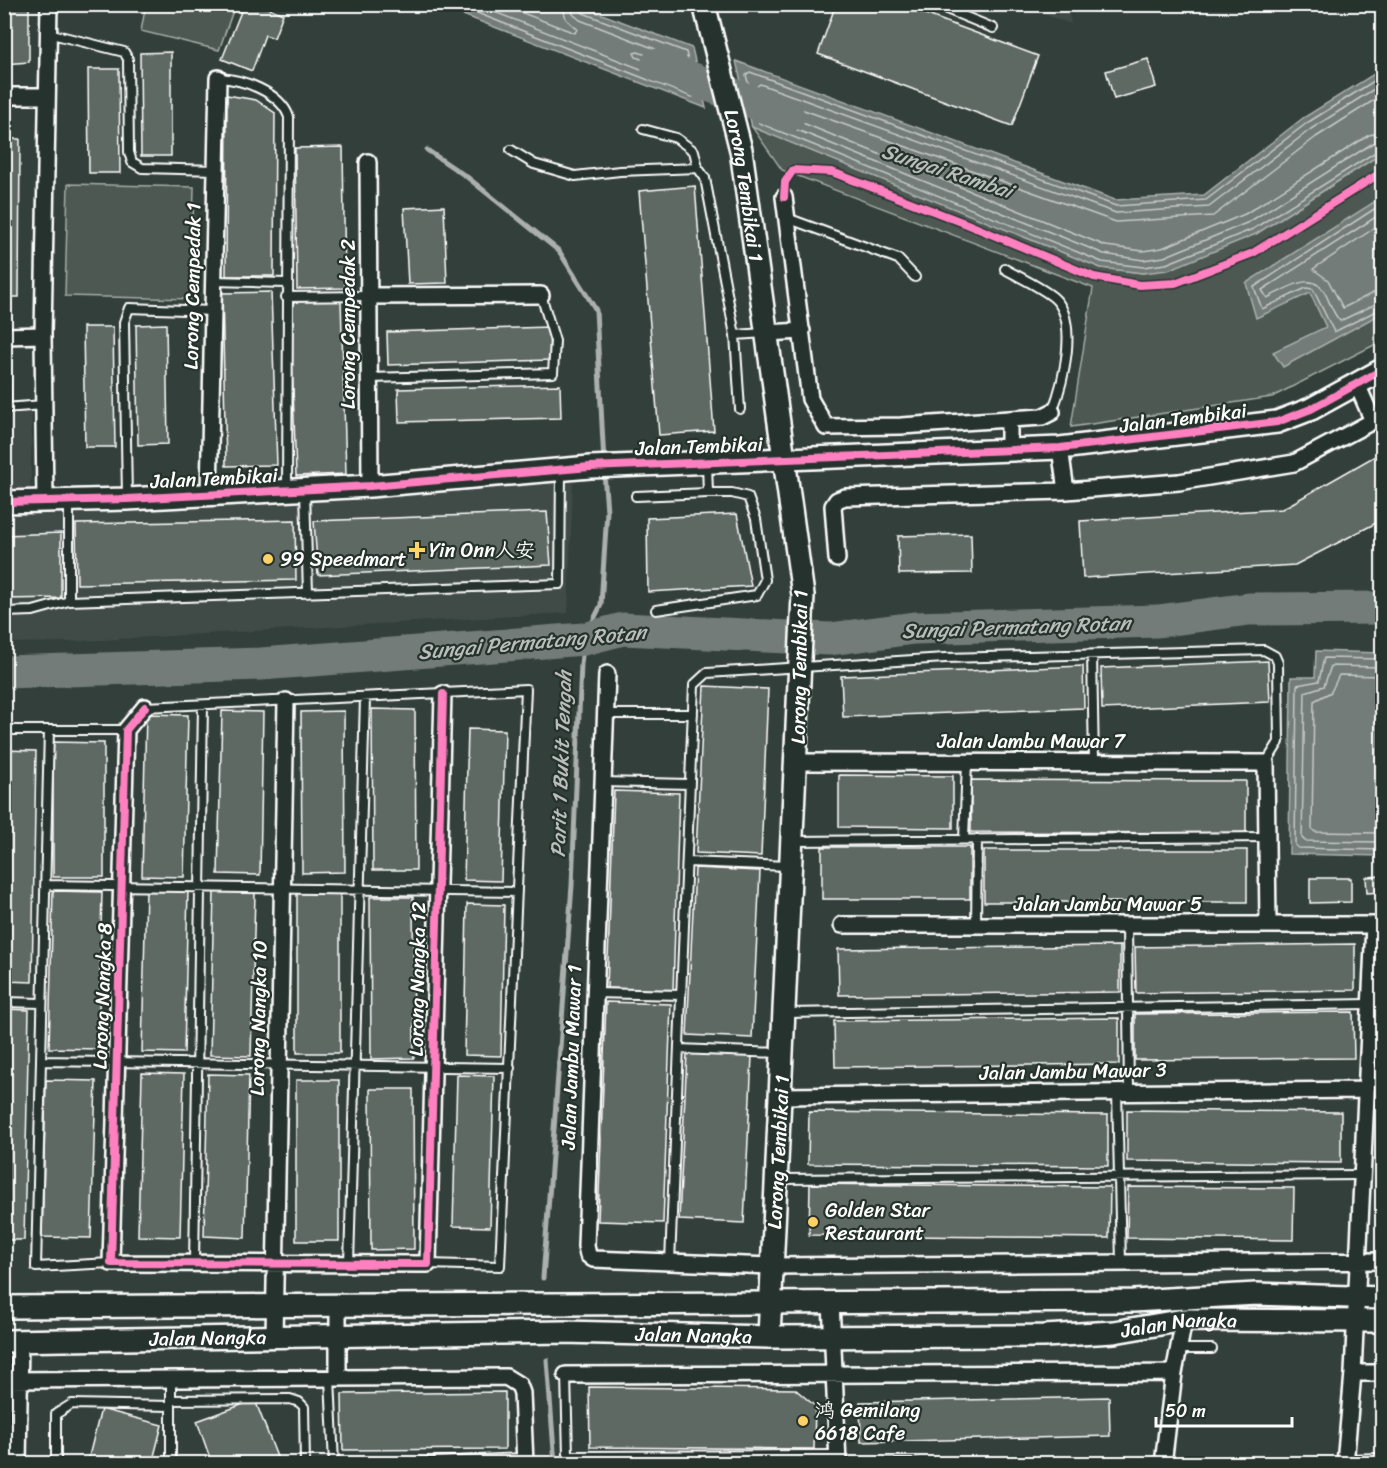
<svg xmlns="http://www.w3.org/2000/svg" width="1387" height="1468" font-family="Sriracha,'LXGW WenKai TC',sans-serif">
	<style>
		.built { fill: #404c47 }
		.green { fill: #4d5853; stroke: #a6aca9; stroke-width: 1.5 }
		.water { fill: #737b78; stroke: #abb0ae; stroke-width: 1.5 }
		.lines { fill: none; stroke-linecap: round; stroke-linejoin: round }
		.shore { stroke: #c7cac9; stroke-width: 1.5 }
		.stream { stroke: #abb0ae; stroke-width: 5 }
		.river { stroke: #737b78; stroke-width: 33 }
		.building { fill: #5f6964; stroke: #fff; stroke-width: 1.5 }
		.lane-casing { stroke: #fff; stroke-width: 12 }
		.street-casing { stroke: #fff; stroke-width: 20 }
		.secondary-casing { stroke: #fff; stroke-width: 26 }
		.lane { stroke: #26332d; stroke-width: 8 }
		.street { stroke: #26332d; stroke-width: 15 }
		.secondary { stroke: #26332d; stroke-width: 21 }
		.cycleway-casing { stroke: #26332d; stroke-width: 11 }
		.cycleway { stroke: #ff80c0; stroke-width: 8 }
		.poi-dot { fill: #ffd166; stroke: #26332d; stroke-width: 2 }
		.labels { text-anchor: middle; stroke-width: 4.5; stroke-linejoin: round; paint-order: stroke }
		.street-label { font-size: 20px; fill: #fff; stroke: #26332d }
		.poi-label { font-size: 20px; fill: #fff; stroke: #26332d; text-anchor: start }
		.water-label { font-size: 21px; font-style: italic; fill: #b9bdbc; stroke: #26332d }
	</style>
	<rect width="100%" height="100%" fill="#333f3a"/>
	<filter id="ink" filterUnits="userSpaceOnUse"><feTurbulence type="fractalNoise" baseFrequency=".0167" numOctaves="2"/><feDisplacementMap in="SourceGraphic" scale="12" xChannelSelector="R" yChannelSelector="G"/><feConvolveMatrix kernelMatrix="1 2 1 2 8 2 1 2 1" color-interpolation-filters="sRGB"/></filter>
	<g filter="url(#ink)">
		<path class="built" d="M1020,5H1067L1071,24Z
			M32,411L30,514L573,480L568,613L65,642L5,643L4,412Z"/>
		<path class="green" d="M146,4H235V5L219,50L141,31Z
			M752,127L1101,268L1143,273L1256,234L1382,153V341L1272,397L1071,427L1093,288L782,170Z
			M68,184L194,187L191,299L65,296Z"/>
		<path class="water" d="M437,5H578L692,48L706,108Z
			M736,61L1115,200L1204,195L1303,118L1382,69V153L1256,234L1168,270L1143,273L1101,268L752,127Z
			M1382,197V313L1283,367L1273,352L1326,327L1310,293L1256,318L1246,283Z
			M1316,651L1382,653V856L1289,854L1291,677H1315Z"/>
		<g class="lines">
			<path class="shore" d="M454,4L692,97L696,96L686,52L583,13L579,4
				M474,4L682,85L685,83L679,58L580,20L573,14L571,4
				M499,4L575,33L577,29L566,19L562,4
				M638,52L671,64L673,69L669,70L636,57L634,53Z
				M1382,76L1307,123L1206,200L1116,206L750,72L746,75L759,123L1102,262L1143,267L1166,264L1206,248L1253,229L1382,148
				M1382,84L1311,129L1209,207L1116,213L760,84L756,87L765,117L1104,254L1143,260L1164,257L1249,222L1373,143L1382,141
				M1382,95L1316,137L1213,216L1116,222L773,99L769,102L773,111L1106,246L1143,251L1162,248L1245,214L1369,135L1382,132
				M1382,204L1254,287L1262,309L1306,288L1313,289L1334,332L1382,308
				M1382,213L1262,290L1267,298C1287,289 1313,268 1326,295C1330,303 1333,314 1340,321L1382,301
				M1382,223L1313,269L1328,280L1343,308L1373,293L1382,292
				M1382,659L1324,658L1319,681L1297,685L1295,845L1298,848L1382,850
				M1382,667L1331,666L1324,686L1305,692L1302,838L1305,841L1382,842
				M1382,676L1339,675L1331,692L1314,701L1312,829L1315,832L1382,833"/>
			<path class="stream" d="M427,150L467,177L559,251L596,310L604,463
				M543,1278L572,885L581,664L584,639L601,605L607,511L604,473
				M547,1360L555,1464"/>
			<path class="river" d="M657,65L788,116
				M4,672L261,664L584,639L623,629L830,639L914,628L1158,621L1249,609L1382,608"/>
		</g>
		<path class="building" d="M4,4H29V62L4,64Z
			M244,4H259L283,14L274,38L265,35L252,71L222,59Z
			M836,4H898L1038,56L1012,126L818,54Z
			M171,52V156H141L140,53Z
			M1148,59L1156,87L1114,99L1106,71Z
			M88,69H119L120,173H89Z
			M227,95L256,100L275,113L274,276H226Z
			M4,139H20L19,297H4Z
			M343,147L345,288L297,289L295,148Z
			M695,186L714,431L659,435L639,191Z
			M444,206L447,283L408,284L404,208Z
			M271,292L277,465L226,466L222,293Z
			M341,300L346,474L296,476L290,302Z
			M166,324L168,444L138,445L136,325Z
			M83,327H113L115,447H85Z
			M549,327L550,360L388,365L387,332Z
			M4,352H10L11,400H4Z
			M560,385L561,418L399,422L398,389Z
			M1382,452V520L1295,565L1083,578L1080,521L1282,509Z
			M547,512L551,565L318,575L314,521Z
			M737,514L751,586L648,592L647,518Z
			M295,520L296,580L77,584L76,524Z
			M61,533V598L4,599V535Z
			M971,534L972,573L899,574L898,536Z
			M1268,661L1270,702L1102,709L1101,668Z
			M1083,666L1084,708L843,717L841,676Z
			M704,686L768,689L761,856L696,853Z
			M372,709L415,710L416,870H373Z
			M222,711L263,712L260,875L218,874Z
			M344,711L345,872L302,873L301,712Z
			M146,714L188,715L184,877L142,876Z
			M468,729L505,730L501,881L464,880Z
			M53,742L104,743V877H53Z
			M4,750L36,751L32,982L4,981Z
			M839,775L953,776V828L839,827Z
			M971,780L1246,781V833L971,832Z
			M614,791L679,793L673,991L607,988Z
			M822,847H970V899H822Z
			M984,850H1247V902H984Z
			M695,868L760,871L752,1038L687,1035Z
			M1382,876V892L1367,893L1366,877Z
			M1310,878H1351V902L1310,903Z
			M146,889L188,890L184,1053L142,1052Z
			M53,891L102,892L98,1049L49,1048Z
			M214,892L255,893L251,1056L210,1055Z
			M340,892V1053H297V893Z
			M370,897H413L414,1058L371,1059Z
			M467,904L504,905L501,1056L464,1055Z
			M1355,944V990L1136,993L1135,947Z
			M1120,946V992L839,995L838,949Z
			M606,1002L671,1004L663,1223L598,1221Z
			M4,1009L29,1010L24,1240H4Z
			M1353,1012L1354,1058L1135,1060V1014Z
			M1119,1018V1064L835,1067L834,1021Z
			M687,1053L752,1056L744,1223L679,1220Z
			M142,1073L184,1074L180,1237L138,1236Z
			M208,1074L249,1075L245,1238L204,1236Z
			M457,1075L494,1076L490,1227L453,1226Z
			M46,1080L96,1081L91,1238L42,1237Z
			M296,1080H339V1241H296Z
			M370,1089H413L414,1249L371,1250Z
			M1127,1110L1341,1112V1163L1127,1161Z
			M809,1112L1108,1115V1166L808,1164Z
			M810,1184L1110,1187L1109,1238L809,1235Z
			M1128,1187L1294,1188L1293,1240L1127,1238Z
			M589,1387L795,1389L815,1406L814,1449L590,1447Z
			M1379,1389H1382V1447H1380Z
			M505,1392V1449L343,1450L342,1394Z
			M1109,1397L1110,1436L861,1442L860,1402Z
			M255,1400L279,1462L212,1464L197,1421Z
			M101,1409L162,1425L152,1464H87Z
			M798,1459V1464H590V1462Z"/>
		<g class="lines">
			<defs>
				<path id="lane" d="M934,4L993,28
					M48,33L124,52L128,59L129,152L132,162L142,168L216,170
					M218,78C243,79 280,92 289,117L287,489
					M643,129L676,138L694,151L698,168L705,178L735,335
					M511,150L534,164L575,176L620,171L698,168
					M787,218L898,259L915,277
					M1005,269C1021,278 1039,286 1053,297C1080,319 1063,384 1052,412
					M213,281L286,283
					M286,297L368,296
					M369,378L553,373L555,341L541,295
					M4,408L44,405
					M740,409L735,335L765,333
					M305,492L308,593
					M636,496L708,493
					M127,498L124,322L129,308L213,311
					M69,501V601
					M656,610L757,595L765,580L756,519L748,497L732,493H708L707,464
					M4,612L33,611L69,601L560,584L561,471
					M1092,655L1094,762
					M145,707L526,689L500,1266L428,1264
					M605,714H693
					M4,730H126
					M49,730L36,1267L111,1263
					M602,782L690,784
					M964,839L967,762
					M794,841L1268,837
					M687,862L790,866
					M45,885L517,892
					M976,925L977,839
					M1127,925L1129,1091
					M594,993L681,995
					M4,1002L41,1003
					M786,1013L1370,1004
					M679,1049L780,1053
					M41,1061L510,1068
					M1117,1091L1121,1263
					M779,1179L1362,1175
					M670,1262L694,685L707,673L945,658L1264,650L1275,656L1278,663L1279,742L1266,763
					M194,1263L203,705
					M349,1264L365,698
					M1177,1349H1212
					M566,1375L568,1456L837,1455
					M330,1378L334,1464
					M171,1379V1464
					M171,1400L290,1399L299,1402L304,1407L305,1464
					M1346,1459L1382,1458
					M838,1463L917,1464
					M56,1464V1414L72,1404L171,1406
					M389,1464L525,1458"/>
				<path id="street" d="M4,96H47
					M368,162L370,486
					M784,197L810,399L826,427L901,426L1042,417L1052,412
					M368,296L541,295
					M767,333L802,331
					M4,336L43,335
					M1009,419V450
					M1060,448L1066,491
					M209,495L218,78
					M45,501L43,335L49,4
					M837,559L833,506L837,500L845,497L1066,491L1179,482L1294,463L1373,421L1357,384
					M607,674L586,1246L588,1255L593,1259L772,1266L1382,1261
					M145,707L126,730L111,1263L428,1264L443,694
					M796,762L1266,763L1268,924
					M842,925H1374L1353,1373L1345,1464
					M780,1096L1366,1090
					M831,1301L838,1464
					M338,1305V1378
					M274,1337L286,701
					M1353,1373H1382
					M566,1375L1174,1373
					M4,1380L506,1377L519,1385L522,1393L525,1464
					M18,1464L20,1340
					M1163,1464L1174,1373L1184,1320"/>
				<g id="secondary">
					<path id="s1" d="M704,4L741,150L803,595L769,1337"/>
					<path d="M4,502L127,499L370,486L590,467L1060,448L1277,422L1311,409L1382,370"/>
					<path d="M4,1307L1133,1301L1256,1294L1382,1298"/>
					<path id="s2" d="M4,1341L563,1332L769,1337L1044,1336L1114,1332L1184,1320L1382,1321"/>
				</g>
			</defs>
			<use href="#lane" class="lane-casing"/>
			<use href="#street" class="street-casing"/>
			<use href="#secondary" class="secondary-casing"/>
			<use href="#lane" class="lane"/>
			<use href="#street" class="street"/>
			<use href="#secondary" class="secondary"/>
			<defs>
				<path id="cycleway" d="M784,197L785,182L793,170L832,172L967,224L1094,277L1140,285L1175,283L1253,253L1382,172
					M4,502L127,499L370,486L590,467L1060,448L1277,422L1311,409L1382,370
					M145,707L126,730L111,1263L428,1264L443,694"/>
			</defs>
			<use href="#cycleway" class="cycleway-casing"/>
			<use href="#cycleway" class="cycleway"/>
		</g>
	</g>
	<g class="poi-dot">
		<path d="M414 541h6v6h6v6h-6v6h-6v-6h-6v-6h6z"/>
		<circle cx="268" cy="559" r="6"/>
		<circle cx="813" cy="1222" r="6"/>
		<circle cx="803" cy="1421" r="6"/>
	</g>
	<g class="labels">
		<g class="street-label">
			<text dy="7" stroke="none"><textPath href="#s1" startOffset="186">Lorong Tembikai 1</textPath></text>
			<text transform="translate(192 286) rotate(-89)" y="7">Lorong Cempedak 1</text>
			<text transform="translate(348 324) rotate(-90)" y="7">Lorong Cempedak 2</text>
			<text transform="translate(1183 418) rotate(-7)" y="7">Jalan Tembikai</text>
			<text transform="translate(699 446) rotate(-2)" y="7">Jalan Tembikai</text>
			<text transform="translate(214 478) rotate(-3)" y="7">Jalan Tembikai</text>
			<text transform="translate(799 667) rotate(-89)" y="7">Lorong Tembikai 1</text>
			<text x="1031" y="748">Jalan Jambu Mawar 7</text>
			<text x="1108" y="911">Jalan Jambu Mawar 5</text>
			<text transform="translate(417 979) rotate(-89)" y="7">Lorong Nangka 12</text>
			<text transform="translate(102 996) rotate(-88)" y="7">Lorong Nangka 8</text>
			<text transform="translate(258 1018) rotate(-89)" y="7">Lorong Nangka 10</text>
			<text transform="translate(571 1057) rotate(-88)" y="7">Jalan Jambu Mawar 1</text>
			<text transform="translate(1073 1071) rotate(-1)" y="7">Jalan Jambu Mawar 3</text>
			<text transform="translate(778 1152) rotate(-87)" y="7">Lorong Tembikai 1</text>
			<text dy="7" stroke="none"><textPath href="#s2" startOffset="1176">Jalan Nangka</textPath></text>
			<text dy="7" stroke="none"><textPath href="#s2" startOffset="690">Jalan Nangka</textPath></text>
			<text dy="7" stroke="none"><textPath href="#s2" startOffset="204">Jalan Nangka</textPath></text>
		</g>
		<g class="poi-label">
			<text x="429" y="557">Yin Onn人安</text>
			<text x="280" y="566">99 Speedmart</text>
			<text x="825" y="1217">Golden Star<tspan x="825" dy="23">Restaurant</tspan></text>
			<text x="815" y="1417">鸿 Gemilang<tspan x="815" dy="23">6618 Cafe</tspan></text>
		</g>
		<g class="water-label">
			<text transform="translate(947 171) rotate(18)" y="7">Sungai Rambai</text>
			<text transform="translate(1016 627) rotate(-2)" y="7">Sungai Permatang Rotan</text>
			<text transform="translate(532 642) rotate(-5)" y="7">Sungai Permatang Rotan</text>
			<text transform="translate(561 764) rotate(-88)" y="7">Parit 1 Bukit Tengah</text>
		</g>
	</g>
	<rect width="1387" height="1468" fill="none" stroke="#26332d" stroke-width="24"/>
	<rect x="12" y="12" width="1363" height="1444" fill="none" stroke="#fff" stroke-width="2" filter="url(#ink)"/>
	<path d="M1156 1417v9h136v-9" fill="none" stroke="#ffffff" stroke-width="3"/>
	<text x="1165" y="1417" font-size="18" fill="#ffffff" stroke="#26332d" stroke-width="4.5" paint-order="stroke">50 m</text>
</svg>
